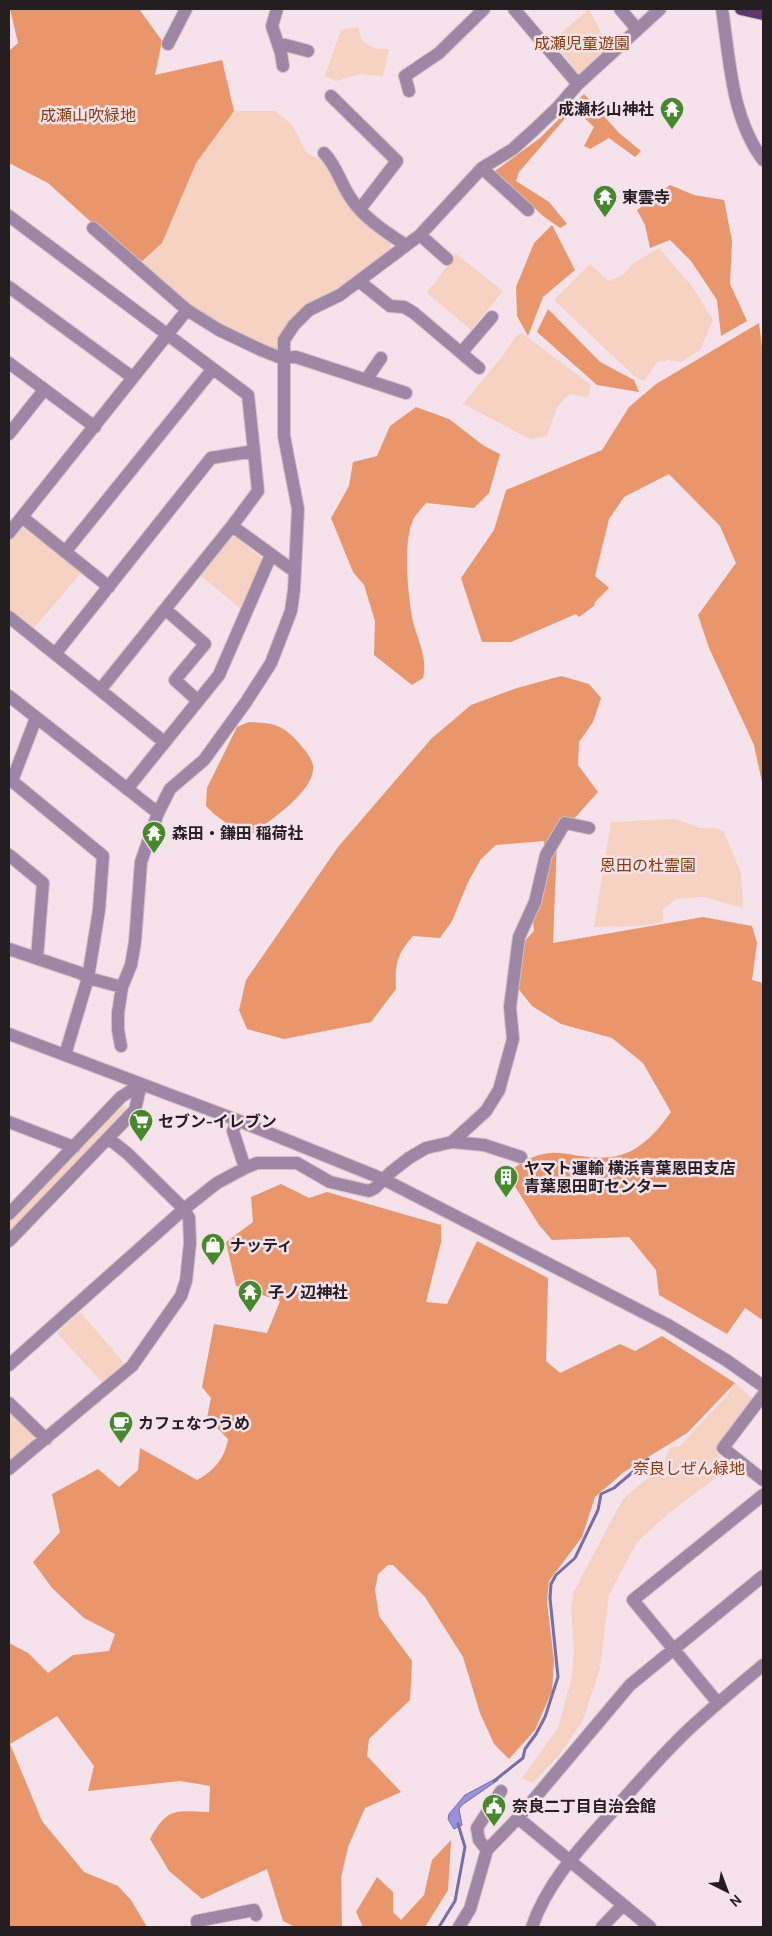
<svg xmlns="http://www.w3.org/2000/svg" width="772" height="1936" font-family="Cabin,'Noto Sans JP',sans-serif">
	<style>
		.green { fill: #f5d2c1 }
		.forest { fill: #e9966c }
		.water { fill: #9891e0; stroke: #756ea7 }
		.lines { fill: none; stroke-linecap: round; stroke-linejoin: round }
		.stream { stroke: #756ea7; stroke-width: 3 }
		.minor-casing { stroke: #cfbfc7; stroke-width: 14 }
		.major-casing { stroke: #cfbfc7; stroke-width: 14 }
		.minor { stroke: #9e87a5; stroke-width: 12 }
		.major { stroke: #5f376c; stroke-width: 12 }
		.labels { text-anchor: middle; stroke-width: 5; stroke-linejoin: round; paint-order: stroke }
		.park-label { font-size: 16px; fill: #863c0b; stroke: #f5e2eb }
		.poi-label { font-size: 16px; font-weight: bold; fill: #241e21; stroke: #f5e2eb; text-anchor: start }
	</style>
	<rect width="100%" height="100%" fill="#f5e2eb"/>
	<path class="green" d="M589,9L601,33L610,46L579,74L552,41Z
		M358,27L362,41L377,49H389L383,76L359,74L336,81L325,76L341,30Z
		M234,111H275L292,125L307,153L327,163L391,241V251L350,283L304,310L280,355L220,326L185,303L141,265L162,243L185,181L218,124Z
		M659,248L691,285L713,320L700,350L681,362L669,360L657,362L644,381L634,376L554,300L590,264L609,281L623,275L632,264Z
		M456,254L503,291L471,330L427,293Z
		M522,333L591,385L588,397L569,394L557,407L547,436L530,439L463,404L501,358L517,335Z
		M24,525L82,572L33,629L9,610V543Z
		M236,537L263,559L241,609L201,576L229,538Z
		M675,819L701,828H716L724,832L741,873L743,908L704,897L676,899L663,909V922L638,926L594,927L611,822Z
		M121,1106H125L127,1110L9,1233V1223Z
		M80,1312L124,1363L102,1382L57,1333Z
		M735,1383L753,1399L724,1436L716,1452L729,1468L669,1513L637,1542L609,1595L600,1669L583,1720L561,1753L533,1783L522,1778L558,1728L572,1677L574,1648L571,1608L574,1591L623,1499L662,1466L670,1448L680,1446L727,1396Z
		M9,1409L35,1434V1440L9,1461Z"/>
	<path class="forest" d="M10,9H139L162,41L155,75L222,60L234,111L196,163L162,243L136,267L101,231L48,183L9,163V51L18,43Z
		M584,94L619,133L641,151L635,157L609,138L590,149L584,146L594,127L574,108L519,172L516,181L549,202L567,224L560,228L543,216L495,171L540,138Z
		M670,185L694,195L724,200L732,241L730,284L747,321L721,336L717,300L691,261L670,240L650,248L645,225L637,210Z
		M552,225L575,270L543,297L528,336L517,316L516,287L534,243Z
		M548,309L600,362L634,380L639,392L597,385L537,332Z
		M759,323L763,354V787L754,745L709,648L698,615L736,563L720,526L669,474L624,497L609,519L595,576L609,588L595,602L594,606L579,617L576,614L511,642H482L461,578L494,530L506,490L602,450L629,407L656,384Z
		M416,407L449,419L484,446L500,454L489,493L474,508L426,503C422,508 417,513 414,518C402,539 408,599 413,622C418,641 428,659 423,678L412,685L374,655L375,621L364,585L353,572L331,518L349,486L353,462L377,456L390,426Z
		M561,676L589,684L601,698L593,722L579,742L578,765L598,792L557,838L553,943L703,917L752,926L757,943L752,980L763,983V1318L761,1319L745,1308L727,1334L659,1295L656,1270L629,1237L552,1240L539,1225L511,1180L514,1168C554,1139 569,1161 610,1157C637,1155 657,1132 671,1112L643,1063L612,1038L561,1024L532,1006L513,982L516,950L534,931L533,921L545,858L544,841L496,845L481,859L468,882L452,921L440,938L413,936C396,955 395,965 396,989L371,1022L284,1039L247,1029L239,1010L246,980L338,847L431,739L471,705L517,688Z
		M249,722C273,723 282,724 299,743C305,751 311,756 313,766C316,792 264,824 247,838L214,814L206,806L207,788L237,727Z
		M281,1184L309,1198L327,1192L441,1225V1242L426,1302L447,1304L477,1241L548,1278L546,1361L560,1373L620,1344L635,1351L662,1336L735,1383L687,1433L624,1472L595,1497L582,1537L549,1581L547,1602L554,1661L552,1691L535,1730L509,1759L494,1744L480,1713L463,1657L425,1597L393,1565H388L378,1574L375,1590L379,1616L412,1661L410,1700L369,1739L367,1756L401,1792L365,1808L348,1847L341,1878L342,1927H295L283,1921L267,1869L202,1899L169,1871L150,1839C168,1806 176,1811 209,1812L210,1786L180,1781L88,1791L94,1766L57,1716L10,1744L42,1821L84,1872L118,1886L131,1900L147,1927H9V1643L28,1653L48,1673L73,1655L109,1651L115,1634L84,1618L52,1588L33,1562L60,1532L52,1494L98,1469L119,1487L138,1470L140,1448L197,1480C214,1471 225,1458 228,1439L207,1418L211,1398L202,1387L214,1324L267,1333L280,1301L236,1286L226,1242L253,1222L251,1197Z
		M451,1840L448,1890L425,1927H363L356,1912L377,1877L393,1892V1912L401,1920L424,1895L432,1860Z"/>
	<path class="water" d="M497,1778L498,1780L462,1805L459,1809L462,1825L454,1829L448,1819L449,1814L465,1795Z"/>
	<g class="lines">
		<path class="stream" d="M494,1781L523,1758L525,1749L536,1734L545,1717L558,1677L550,1598L551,1584L556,1575L575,1558L598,1510L601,1494L614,1488L648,1459
			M439,1927L455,1901L465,1847L458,1824"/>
		<defs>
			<path id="minor" d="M277,9L272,26L281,53L283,66
				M514,9L578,84
				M620,9L637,29
				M722,9C730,61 731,117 763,160
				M278,43L308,51
				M168,44L186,9
				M409,91L405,76L439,53L484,9
				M331,96L397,161L360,209
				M324,153C337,166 341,185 352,200C364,218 388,234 406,245
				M482,168L528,210
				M9,216L248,395L254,451L211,458L55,654
				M93,228L187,310L219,330L261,350L281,358L296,357L406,393
				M420,235L447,259
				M359,281L390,306L404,307L414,313L479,368
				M9,287L132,377
				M461,353L492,317
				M9,363L95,427
				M366,380L381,358
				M9,434L44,390
				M22,517L109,587
				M232,526L294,571
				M9,533L187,310
				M65,552L212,370
				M165,609L205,644L175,680L197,700
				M9,617L100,690L232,526L258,491L254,451
				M100,690L164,742
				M9,696L158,813
				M36,718L12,781L103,856L99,910L88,978L65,1055
				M127,789L219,675L271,555
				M9,855L43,883L37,958
				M9,949L80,973L88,978L122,987
				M9,1034L237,1120L383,1179L668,1325L726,1360L763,1386
				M121,1046L118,1030V1013L122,987L131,965L135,942L141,862L158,813L170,789L204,760L246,702L271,663L291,611L294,590L298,509L284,436V340L294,325L309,310L340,295L420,235L482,168L513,149L535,129L558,107L578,84L660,9
				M237,1120L233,1131L245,1168
				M9,1122L74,1147
				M452,1142L484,1145L521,1157
				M9,1214L121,1097L141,1084
				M9,1241L135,1110L141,1084
				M9,1365L184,1209L217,1183L245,1168L257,1163H297L330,1182L369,1191L375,1188L391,1172L409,1158L426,1148L452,1142L486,1111L499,1090L513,1039L510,1007L519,937L535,902L546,855L565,823L589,828
				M763,1395L723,1448L763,1480
				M9,1403L46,1439
				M9,1469L132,1366L181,1296L186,1281L190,1243L189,1218L184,1209L128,1154L108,1138
				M718,1703L633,1600L763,1495
				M518,1818L650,1927
				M487,1850L479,1840L477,1828L501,1791
				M198,1927L197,1921L254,1910L256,1915
				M459,1927L470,1909L487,1850L518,1818L630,1685L763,1576
				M532,1927C547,1882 582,1846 612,1812C636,1785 659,1758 685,1733C710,1709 737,1687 763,1665
				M602,1927L623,1905"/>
			<path id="major" d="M741,9L763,14"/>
		</defs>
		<use href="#minor" class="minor-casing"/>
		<use href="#major" class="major-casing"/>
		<use href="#minor" class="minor"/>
		<use href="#major" class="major"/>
	</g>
	<defs>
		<symbol id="temple-pin" viewBox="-11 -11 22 30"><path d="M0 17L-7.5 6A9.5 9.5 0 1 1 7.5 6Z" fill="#46892c" stroke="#f5e2eb"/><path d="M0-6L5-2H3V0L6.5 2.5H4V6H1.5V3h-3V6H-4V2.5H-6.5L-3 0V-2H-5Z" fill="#fff"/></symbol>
		<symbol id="supermarket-pin" viewBox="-11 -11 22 30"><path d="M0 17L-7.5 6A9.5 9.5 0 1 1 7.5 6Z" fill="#46892c" stroke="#f5e2eb"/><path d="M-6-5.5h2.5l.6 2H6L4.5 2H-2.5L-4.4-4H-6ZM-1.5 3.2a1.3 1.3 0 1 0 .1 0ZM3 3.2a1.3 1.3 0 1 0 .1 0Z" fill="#fff"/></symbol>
		<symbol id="building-pin" viewBox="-11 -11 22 30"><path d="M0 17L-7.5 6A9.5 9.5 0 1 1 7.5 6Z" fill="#46892c" stroke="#f5e2eb"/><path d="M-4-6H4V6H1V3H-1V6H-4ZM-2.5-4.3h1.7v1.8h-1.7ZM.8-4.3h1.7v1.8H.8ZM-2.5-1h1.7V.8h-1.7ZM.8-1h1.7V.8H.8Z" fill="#fff"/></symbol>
		<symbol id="shop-pin" viewBox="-11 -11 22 30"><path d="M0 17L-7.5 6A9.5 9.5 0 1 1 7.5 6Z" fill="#46892c" stroke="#f5e2eb"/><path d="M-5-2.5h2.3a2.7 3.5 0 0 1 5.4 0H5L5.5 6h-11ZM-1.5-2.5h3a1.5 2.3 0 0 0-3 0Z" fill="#fff"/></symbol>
		<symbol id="cafe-pin" viewBox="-11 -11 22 30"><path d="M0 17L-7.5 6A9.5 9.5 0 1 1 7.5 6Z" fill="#46892c" stroke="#f5e2eb"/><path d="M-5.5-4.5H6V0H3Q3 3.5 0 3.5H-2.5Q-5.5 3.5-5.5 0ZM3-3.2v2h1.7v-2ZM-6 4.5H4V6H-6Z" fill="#fff"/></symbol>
		<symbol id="civic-pin" viewBox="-11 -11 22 30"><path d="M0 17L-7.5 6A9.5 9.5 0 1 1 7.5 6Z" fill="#46892c" stroke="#f5e2eb"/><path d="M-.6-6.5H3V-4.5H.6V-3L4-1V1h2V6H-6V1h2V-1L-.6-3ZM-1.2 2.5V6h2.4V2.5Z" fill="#fff"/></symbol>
	</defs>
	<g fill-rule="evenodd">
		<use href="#temple-pin" x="658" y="95" width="28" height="38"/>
		<use href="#temple-pin" x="591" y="183" width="28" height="38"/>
		<use href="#temple-pin" x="140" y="819" width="28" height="38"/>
		<use href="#supermarket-pin" x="127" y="1107" width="28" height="38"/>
		<use href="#building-pin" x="492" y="1163" width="28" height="38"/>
		<use href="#shop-pin" x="199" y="1231" width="28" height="38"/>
		<use href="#temple-pin" x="236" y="1278" width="28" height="38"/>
		<use href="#cafe-pin" x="107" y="1409" width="28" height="38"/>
		<use href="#civic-pin" x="480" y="1792" width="28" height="38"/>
	</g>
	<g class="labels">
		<g class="park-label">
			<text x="582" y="49">成瀬児童遊園</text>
			<text x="88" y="121">成瀬山吹緑地</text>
			<text x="648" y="871">恩田の杜霊園</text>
			<text x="689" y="1474">奈良しぜん緑地</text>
		</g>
		<g class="poi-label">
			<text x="654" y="115" text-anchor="end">成瀬杉山神社</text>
			<text x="622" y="203">東雲寺</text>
			<text x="172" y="839">森田・鎌田 稲荷社</text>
			<text x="158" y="1127">セブン-イレブン</text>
			<text x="524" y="1174">ヤマト運輸 横浜青葉恩田支店<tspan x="524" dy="18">青葉恩田町センター</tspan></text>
			<text x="230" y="1251">ナッティ</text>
			<text x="268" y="1298">子ノ辺神社</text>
			<text x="138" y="1429">カフェなつうめ</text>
			<text x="512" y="1812">奈良二丁目自治会館</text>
		</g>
	</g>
	<rect width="772" height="1936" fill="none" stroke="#241e21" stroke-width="20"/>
	<g transform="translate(727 1891) rotate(138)" stroke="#f5e2eb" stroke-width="4" paint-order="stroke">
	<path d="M0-4L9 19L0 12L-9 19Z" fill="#241e21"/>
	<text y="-8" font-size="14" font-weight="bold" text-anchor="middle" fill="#241e21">N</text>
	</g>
</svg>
